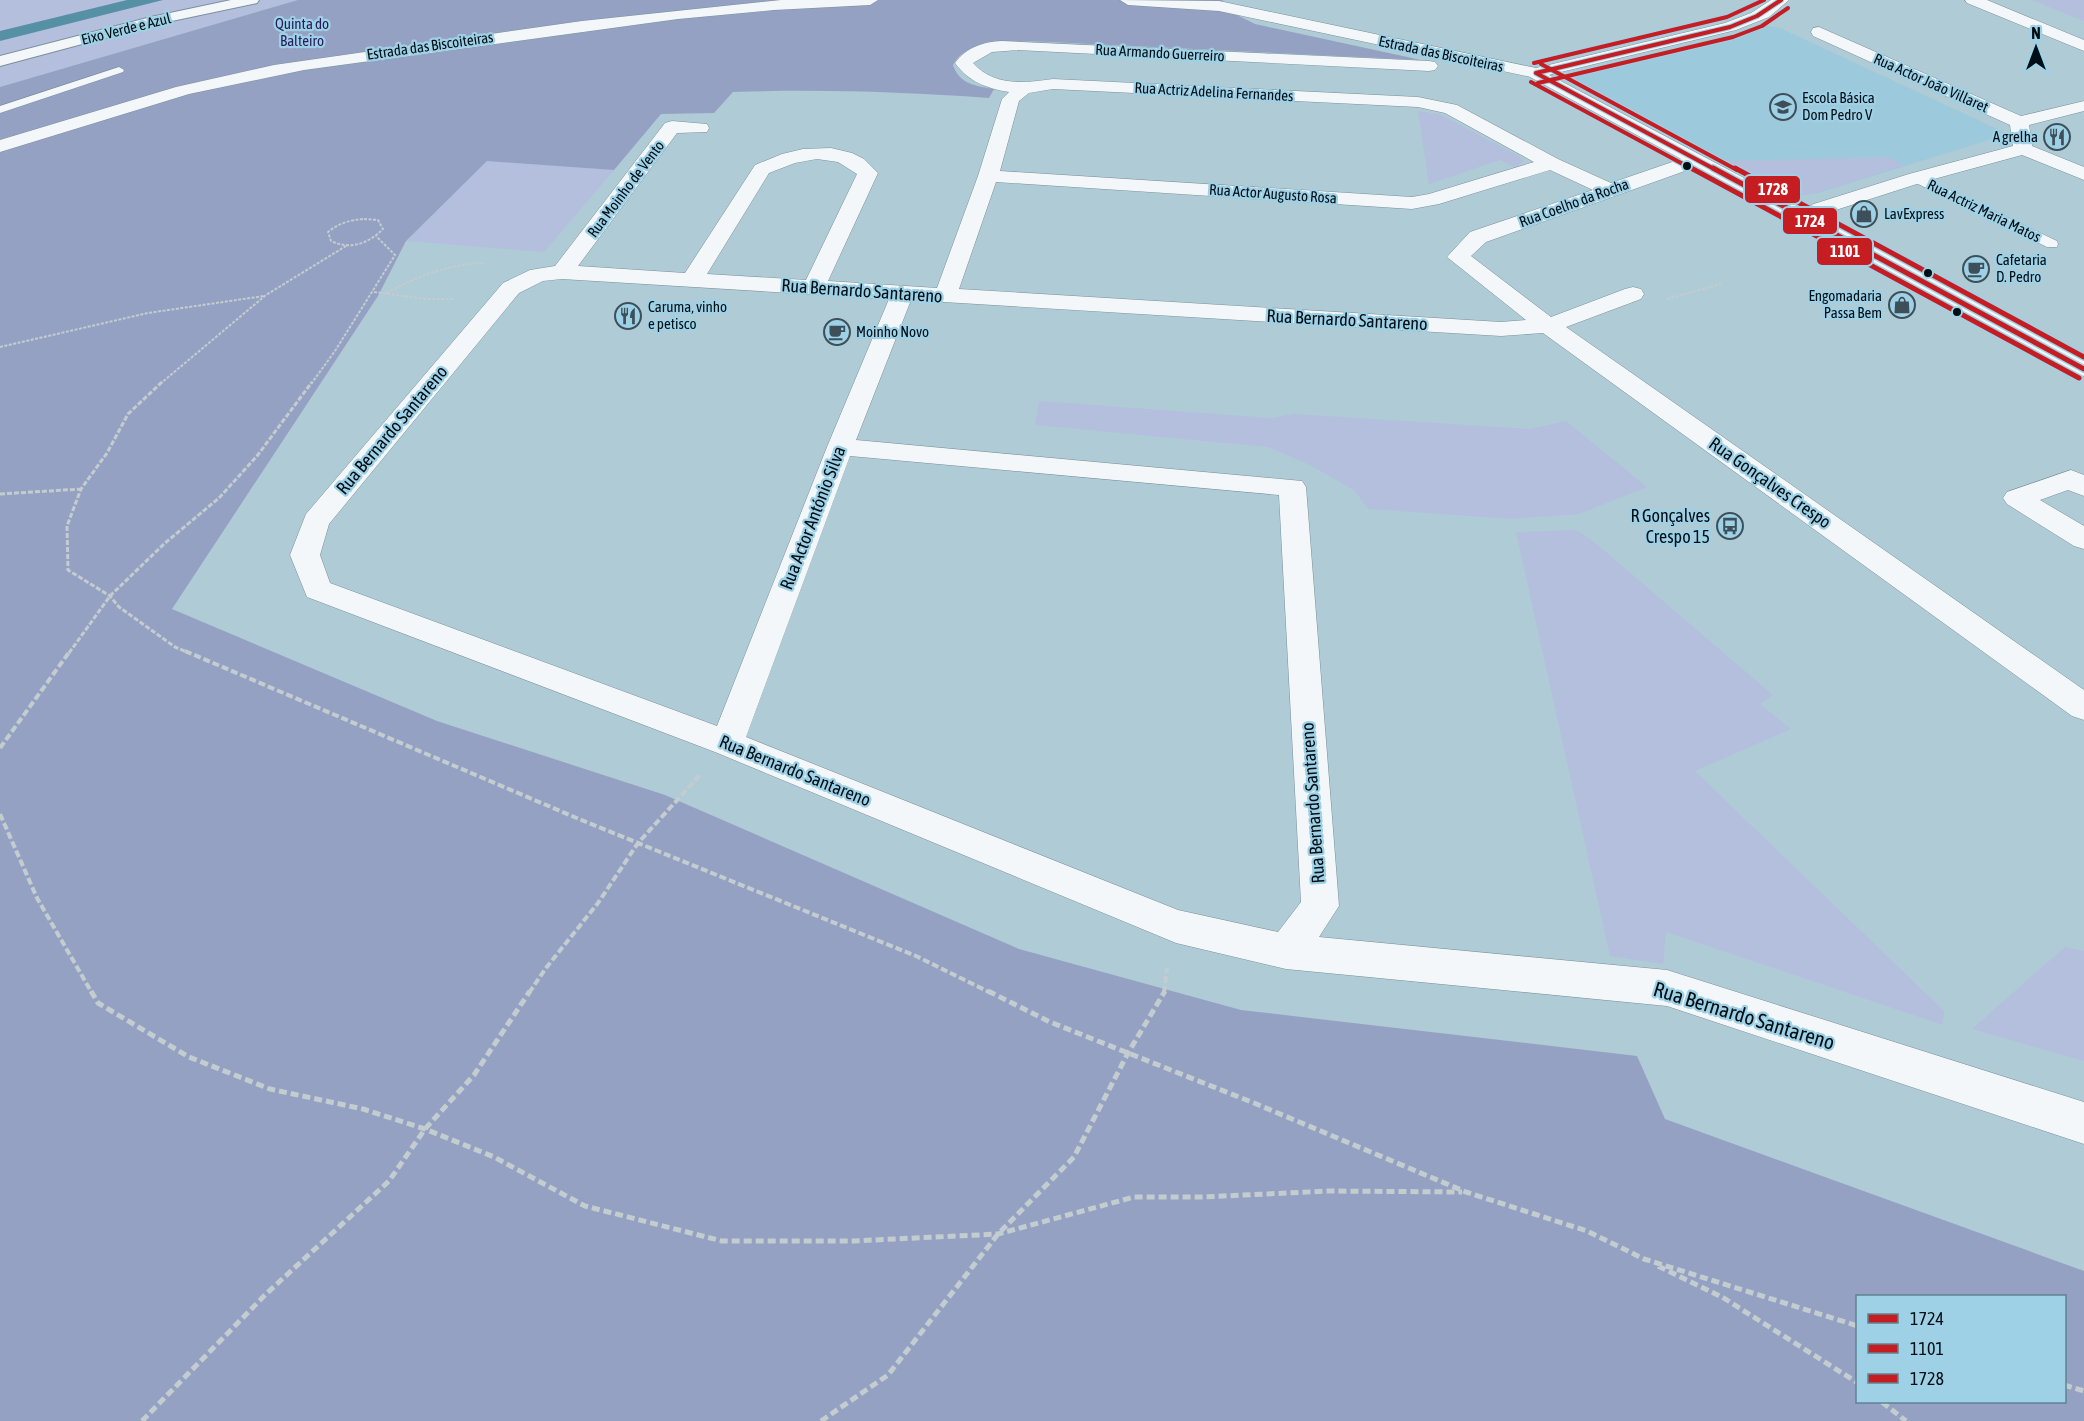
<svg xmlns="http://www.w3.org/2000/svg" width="2084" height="1421" font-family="'Asap Condensed',sans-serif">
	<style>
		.built { fill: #9cc9db }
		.green { fill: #b3bfdd }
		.forest { fill: #95a1c3; fill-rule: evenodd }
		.water { fill: #5590a5 }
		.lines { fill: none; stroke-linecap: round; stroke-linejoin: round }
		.service-casing { stroke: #7a9099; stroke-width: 1 }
		.pedestrian-casing { stroke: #7a9099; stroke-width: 2 }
		.minor-casing { stroke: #7a9099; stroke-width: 1 }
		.tertiary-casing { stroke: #7a9099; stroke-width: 1 }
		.path-far3 { stroke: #c3cccf; stroke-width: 2; stroke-dasharray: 3 1.5; stroke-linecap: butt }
		.path-far2 { stroke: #c3cccf; stroke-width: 3; stroke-dasharray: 5 2; stroke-linecap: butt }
		.path-far1 { stroke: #c3cccf; stroke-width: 4; stroke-dasharray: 7 3; stroke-linecap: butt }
		.path { stroke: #c3cccf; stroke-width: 5; stroke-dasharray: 8 4; stroke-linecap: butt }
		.service { fill: #f3f7f9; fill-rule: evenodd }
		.pedestrian { fill: #f3f7f9; fill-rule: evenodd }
		.minor { fill: #f3f7f9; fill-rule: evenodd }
		.tertiary { fill: #f3f7f9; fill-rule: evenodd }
		.bus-1-far1-casing { stroke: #9fd1e6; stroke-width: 6 }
		.bus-1-casing { stroke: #9fd1e6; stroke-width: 8 }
		.bus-2-far1-casing { stroke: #9fd1e6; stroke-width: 6 }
		.bus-2-casing { stroke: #9fd1e6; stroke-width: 8 }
		.bus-3-far1-casing { stroke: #9fd1e6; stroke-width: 6 }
		.bus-3-casing { stroke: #9fd1e6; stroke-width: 8 }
		.bus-1-far1 { stroke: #c61d23; stroke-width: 4 }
		.bus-1 { stroke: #c61d23; stroke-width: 5 }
		.bus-2-far1 { stroke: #c61d23; stroke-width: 4 }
		.bus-2 { stroke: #c61d23; stroke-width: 5 }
		.bus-3-far1 { stroke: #c61d23; stroke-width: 4 }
		.bus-3 { stroke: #c61d23; stroke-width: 5 }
		.bus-dot { fill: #000e15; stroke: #9fd1e6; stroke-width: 2 }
		.labels { text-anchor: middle; stroke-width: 4.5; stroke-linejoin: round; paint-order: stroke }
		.far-park-label { font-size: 15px; fill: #281b5d; stroke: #9fd1e6 }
		.far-street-label { font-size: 15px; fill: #000e15; stroke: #9fd1e6 }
		.far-poi-label { font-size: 15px; fill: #000e15; stroke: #9fd1e6; text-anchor: start }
		.street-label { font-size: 18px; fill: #000e15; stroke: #9fd1e6 }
		.poi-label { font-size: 18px; fill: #000e15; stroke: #9fd1e6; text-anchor: end }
		.near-street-label { font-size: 21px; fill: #000e15; stroke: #9fd1e6 }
		.line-badge { stroke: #9fd1e6; stroke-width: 2 }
		.badge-label { font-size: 16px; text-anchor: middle; font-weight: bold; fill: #fff }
	</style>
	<rect width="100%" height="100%" fill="#afcbd6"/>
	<path class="built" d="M1767,26L1780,28L2008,134L1818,193L1798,196L1769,185L1626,112L1584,89L1576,80V75L1588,69Z"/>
	<path class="green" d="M0,0H298L0,87Z
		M2032,0H2084V21Z
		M1418,111L1439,114L1519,156L1524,161L1515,168L1500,160L1429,184Z
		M1889,157L1904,165C1884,171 1812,198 1796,195C1770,191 1747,172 1724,161Z
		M487,161L614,170L544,252L406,241Z
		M1039,401L1271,418L1295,414L1530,429L1566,421L1647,487L1579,514L1512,519L1368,509L1354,490L1310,465L1268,447L1035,425Z
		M1576,530L1593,541L1773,695L1760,704L1791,729L1695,771L1944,1011L1943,1025L1666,932L1663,964L1610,956L1516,532Z
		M2065,947L2084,951V1061L1972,1029Z"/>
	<path class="forest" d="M298,0H1223L1219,6L1255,24L1421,60L1049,42C1020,42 969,35 953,65C959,84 976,86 994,89L989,98C904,92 818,89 733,92L714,113L661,114L614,170L487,161L406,241L378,296L172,609L437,721L665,795L1019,949L1241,1010L1637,1056L1665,1119L2084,1271V1421H0V87ZM1858,1296H2064V1402H1858Z"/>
	<path class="water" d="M127,0H163L0,41V31Z"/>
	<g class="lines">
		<defs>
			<path id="service" d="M119,67L124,70L123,72L0,113V106Z
				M1916,174L2057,241L2058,244L2057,247H2047L1912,181V175Z"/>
			<path id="pedestrian" d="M231,0H259L257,3L153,25L0,66V56L151,17Z"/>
			<path id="minor" d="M1965,0H1987L2084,40V51L1967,3Z
				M1819,27L2021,116L2084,101V111L2029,125L2032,146L2084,167V180L2022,155L1923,182L1817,216L2084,359V376L2075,374L1696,167L1486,242L1471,256L1551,317L1625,289L1633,287L1641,289L1644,294L1641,299L1566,327L2084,690V720L2072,716L1543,333L1501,336L911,300L856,440L1302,481L1306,487L1339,906L1319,937L1667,970L2084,1102V1144L1667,1006L1286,969L1176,943L715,752L307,597L290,555L306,514L503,283L530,270L555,266L665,123L672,121L707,124L709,128L707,132L677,133L578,266L685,273L755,165L782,154L803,149L831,148L852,153L864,159L878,173L828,281L937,288L978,176L1002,99L1009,92C986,88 969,82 955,63C967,47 983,42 1002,41L1429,61L1435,62L1438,66L1435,70L1429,71L1018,50L992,52L973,63C994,87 1026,83 1053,79L1418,97L1457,105L1558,159L1611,183L1681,159L1530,77L1527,73L1530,69L1536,68L1801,208L1909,174L2013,146L2010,125L1813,36L1811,32L1813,28ZM1053,89L1418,107L1445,113L1534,162L1429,194L1412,197L1000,171L1019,101L1029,93ZM817,159L838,162L857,174L806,280L707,274L769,173L795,163ZM1550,170L1593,190L1470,232L1447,257L1526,320L1501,322L959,289L996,182L1412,209L1439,204ZM562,279L889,299L827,447L717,726L330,583L320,555L329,524L519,293L543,281ZM850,456L1279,495L1301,902L1278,932L1178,910L746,737Z
				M2071,470L2084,475V496L2068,490L2040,500L2084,526V549L2074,546L2007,504L2003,498L2007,492Z"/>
			<path id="tertiary" d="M781,0H878L870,5L774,10L678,19L304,70L189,94L0,152V140L176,87L274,65L582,21Z
				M1120,0L1219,1L1536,68L1725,23L1751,13L1771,0H1789L1769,17L1736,30L1536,78L1219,11L1128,5Z"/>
		</defs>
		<use href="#service" class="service-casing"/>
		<use href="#pedestrian" class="pedestrian-casing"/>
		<use href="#minor" class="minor-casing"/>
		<use href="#tertiary" class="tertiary-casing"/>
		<path class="path-far3" d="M364,219L378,220L383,229C368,244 350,250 331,241L328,232C339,223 350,220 364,219Z
			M374,292L425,299H453
			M386,293C418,276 448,264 485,263
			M1667,299L1721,284
			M0,347L148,313L264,296
			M160,384L266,295L346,246
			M311,384L335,351L395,255L376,236"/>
		<path class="path-far2" d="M162,382L128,414L107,453L81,489L67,526L68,570L110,596L119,607L175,647L189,653
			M0,494L81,489
			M69,653L110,596L165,543L219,498L257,456L312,382"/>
		<path class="path-far1" d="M185,651L579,819L916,956L991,993
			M0,748L70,651
			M0,814L37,898L92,993
			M529,993L546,968L598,903L638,843L700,775
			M1164,993L1167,968"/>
		<path class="path" d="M91,991L98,1003L189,1057L270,1089L363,1109L425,1129L494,1157L585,1206L722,1241H853L998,1234L1134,1197H1202L1329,1191L1462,1192
			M988,991L1050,1022L1254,1103L1466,1192L1587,1231L1644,1259L1858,1326
			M1658,1266L1722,1297L1858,1383
			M2064,1385L2084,1391
			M1882,1402L1906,1421
			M142,1421L266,1294L389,1181L425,1129L474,1075L530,991
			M821,1421L888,1375L998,1234L1074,1157L1128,1053L1165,991"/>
		<use href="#service" class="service"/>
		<use href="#pedestrian" class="pedestrian"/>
		<use href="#minor" class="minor"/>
		<use href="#tertiary" class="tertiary"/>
		<defs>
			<path id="bus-1-far1" d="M1536,73L1716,170
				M1536,73L1730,27L1757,16L1781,0"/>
			<path id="bus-1" d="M1713,168L2084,369"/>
			<path id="bus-2-far1" d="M1531,82L1694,170
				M1538,83L1733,37L1762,26L1788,8"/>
			<path id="bus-2" d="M1691,168L2079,378"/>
			<path id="bus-3-far1" d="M1534,63L1727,17L1764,0
				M1541,64L1737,170"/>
			<path id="bus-3" d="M1735,168L2084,357"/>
		</defs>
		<use href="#bus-1-far1" class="bus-1-far1-casing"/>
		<use href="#bus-1" class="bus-1-casing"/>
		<use href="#bus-2-far1" class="bus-2-far1-casing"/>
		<use href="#bus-2" class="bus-2-casing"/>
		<use href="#bus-3-far1" class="bus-3-far1-casing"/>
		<use href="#bus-3" class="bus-3-casing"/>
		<use href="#bus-1-far1" class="bus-1-far1"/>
		<use href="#bus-1" class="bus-1"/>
		<use href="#bus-2-far1" class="bus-2-far1"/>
		<use href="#bus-2" class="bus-2"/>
		<use href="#bus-3-far1" class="bus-3-far1"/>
		<use href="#bus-3" class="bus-3"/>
	</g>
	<defs>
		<symbol id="school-ring" viewBox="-11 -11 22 22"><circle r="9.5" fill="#9fd1e6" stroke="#3d5059" stroke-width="1.5"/><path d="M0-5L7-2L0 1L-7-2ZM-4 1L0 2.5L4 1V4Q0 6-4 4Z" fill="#3d5059"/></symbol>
		<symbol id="restaurant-ring" viewBox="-11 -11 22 22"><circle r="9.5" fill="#9fd1e6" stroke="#3d5059" stroke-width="1.5"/><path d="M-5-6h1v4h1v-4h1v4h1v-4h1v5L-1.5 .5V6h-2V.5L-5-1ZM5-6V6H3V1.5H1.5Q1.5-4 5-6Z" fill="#3d5059"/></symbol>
		<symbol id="shop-ring" viewBox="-11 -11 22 22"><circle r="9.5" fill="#9fd1e6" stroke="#3d5059" stroke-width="1.5"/><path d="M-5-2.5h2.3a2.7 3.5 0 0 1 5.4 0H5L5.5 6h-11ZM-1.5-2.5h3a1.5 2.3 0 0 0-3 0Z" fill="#3d5059"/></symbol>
		<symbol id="cafe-ring" viewBox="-11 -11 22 22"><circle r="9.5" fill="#9fd1e6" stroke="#3d5059" stroke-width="1.5"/><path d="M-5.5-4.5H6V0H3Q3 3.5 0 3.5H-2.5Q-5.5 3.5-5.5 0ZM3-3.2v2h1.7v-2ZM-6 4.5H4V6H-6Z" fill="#3d5059"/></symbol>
		<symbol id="bus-ring" viewBox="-11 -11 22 22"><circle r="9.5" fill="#9fd1e6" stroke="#3d5059" stroke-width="1.5"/><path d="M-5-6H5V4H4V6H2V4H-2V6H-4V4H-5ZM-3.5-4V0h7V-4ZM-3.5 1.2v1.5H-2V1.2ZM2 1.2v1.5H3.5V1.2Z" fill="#3d5059"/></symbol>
	</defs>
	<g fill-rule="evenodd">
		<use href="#school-ring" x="1768" y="92" width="30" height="30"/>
		<use href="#restaurant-ring" x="2042" y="122" width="30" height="30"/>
		<use href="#shop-ring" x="1849" y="199" width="30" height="30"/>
		<use href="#cafe-ring" x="1961" y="254" width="30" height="30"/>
		<use href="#shop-ring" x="1887" y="290" width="30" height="30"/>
		<use href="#restaurant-ring" x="613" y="301" width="30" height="30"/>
		<use href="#cafe-ring" x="822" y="317" width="30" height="30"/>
		<use href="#bus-ring" x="1715" y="511" width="30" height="30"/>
	</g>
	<g class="bus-dot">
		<circle cx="1687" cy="166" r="5"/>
		<circle cx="1928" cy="273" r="5"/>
		<circle cx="1957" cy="312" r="5"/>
	</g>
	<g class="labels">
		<g class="far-park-label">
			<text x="302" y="29">Quinta do<tspan x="302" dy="17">Balteiro</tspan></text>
		</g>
		<g class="far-street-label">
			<text transform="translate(126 29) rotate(-14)" y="5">Eixo Verde e Azul</text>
			<text transform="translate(430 46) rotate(-8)" y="5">Estrada das Biscoiteiras</text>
			<text transform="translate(1160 53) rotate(3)" y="5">Rua Armando Guerreiro</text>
			<text transform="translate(1441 54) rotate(12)" y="5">Estrada das Biscoiteiras</text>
			<text transform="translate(1931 83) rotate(24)" y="5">Rua Actor João Villaret</text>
			<text transform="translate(1214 92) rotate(3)" y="5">Rua Actriz Adelina Fernandes</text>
			<text transform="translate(626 189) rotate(-53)" y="5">Rua Moinho de Vento</text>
			<text transform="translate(1273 194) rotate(4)" y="5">Rua Actor Augusto Rosa</text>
			<text transform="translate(1574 203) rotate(-20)" y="5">Rua Coelho da Rocha</text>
			<text transform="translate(1984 211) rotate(26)" y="5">Rua Actriz Maria Matos</text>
		</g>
		<g class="far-poi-label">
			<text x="1802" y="103">Escola Básica<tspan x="1802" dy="17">Dom Pedro V</tspan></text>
			<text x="2038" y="142" text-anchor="end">A grelha</text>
			<text x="1884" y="219">LavExpress</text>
			<text x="1996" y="265">Cafetaria<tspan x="1996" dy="17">D. Pedro</tspan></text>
			<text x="1882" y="301" text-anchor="end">Engomadaria<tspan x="1882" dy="17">Passa Bem</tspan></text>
			<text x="648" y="312">Caruma, vinho<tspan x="648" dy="17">e petisco</tspan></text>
			<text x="856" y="337">Moinho Novo</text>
		</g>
		<g class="street-label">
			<text transform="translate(862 291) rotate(4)" y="6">Rua Bernardo Santareno</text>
			<text transform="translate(1347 320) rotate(3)" y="6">Rua Bernardo Santareno</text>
			<text transform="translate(392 430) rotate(-50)" y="6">Rua Bernardo Santareno</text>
			<text transform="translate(1770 483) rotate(35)" y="6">Rua Gonçalves Crespo</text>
			<text transform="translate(813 518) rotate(-69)" y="6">Rua Actor António Silva</text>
			<text transform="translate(795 771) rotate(22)" y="6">Rua Bernardo Santareno</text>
			<text transform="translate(1313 803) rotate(-94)" y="6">Rua Bernardo Santareno</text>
		</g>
		<g class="poi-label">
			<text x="1710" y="522">R Gonçalves<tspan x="1710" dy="21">Crespo 15</tspan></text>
		</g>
		<g class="near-street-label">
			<text transform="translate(1744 1016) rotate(17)" y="7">Rua Bernardo Santareno</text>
		</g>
	</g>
	<g class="line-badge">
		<rect x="1744" y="175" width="57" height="29" rx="6" fill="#c61d23"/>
		<rect x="1782" y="207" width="56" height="28" rx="6" fill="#c61d23"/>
		<rect x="1816" y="237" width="57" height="29" rx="6" fill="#c61d23"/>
	</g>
	<g class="badge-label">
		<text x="1773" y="195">1728</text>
		<text x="1810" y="227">1724</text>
		<text x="1845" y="257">1101</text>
	</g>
	<rect x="1856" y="1295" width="210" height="108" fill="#9fd1e6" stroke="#5f8392" stroke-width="1.5"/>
	<rect x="1868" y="1314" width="30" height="9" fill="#c61d23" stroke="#5f8392" stroke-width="1.5"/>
	<text x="1910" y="1325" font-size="18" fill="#000e15">1724</text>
	<rect x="1868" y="1344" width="30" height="9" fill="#c61d23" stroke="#5f8392" stroke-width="1.5"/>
	<text x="1910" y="1355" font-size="18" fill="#000e15">1101</text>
	<rect x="1868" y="1374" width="30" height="9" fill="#c61d23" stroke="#5f8392" stroke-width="1.5"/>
	<text x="1910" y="1385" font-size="18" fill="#000e15">1728</text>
	<g transform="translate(2036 48)" stroke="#9fd1e6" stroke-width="4.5" paint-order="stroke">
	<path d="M0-4.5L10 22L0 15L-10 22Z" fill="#000e15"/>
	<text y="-9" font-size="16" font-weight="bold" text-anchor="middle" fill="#000e15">N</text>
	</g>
</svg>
